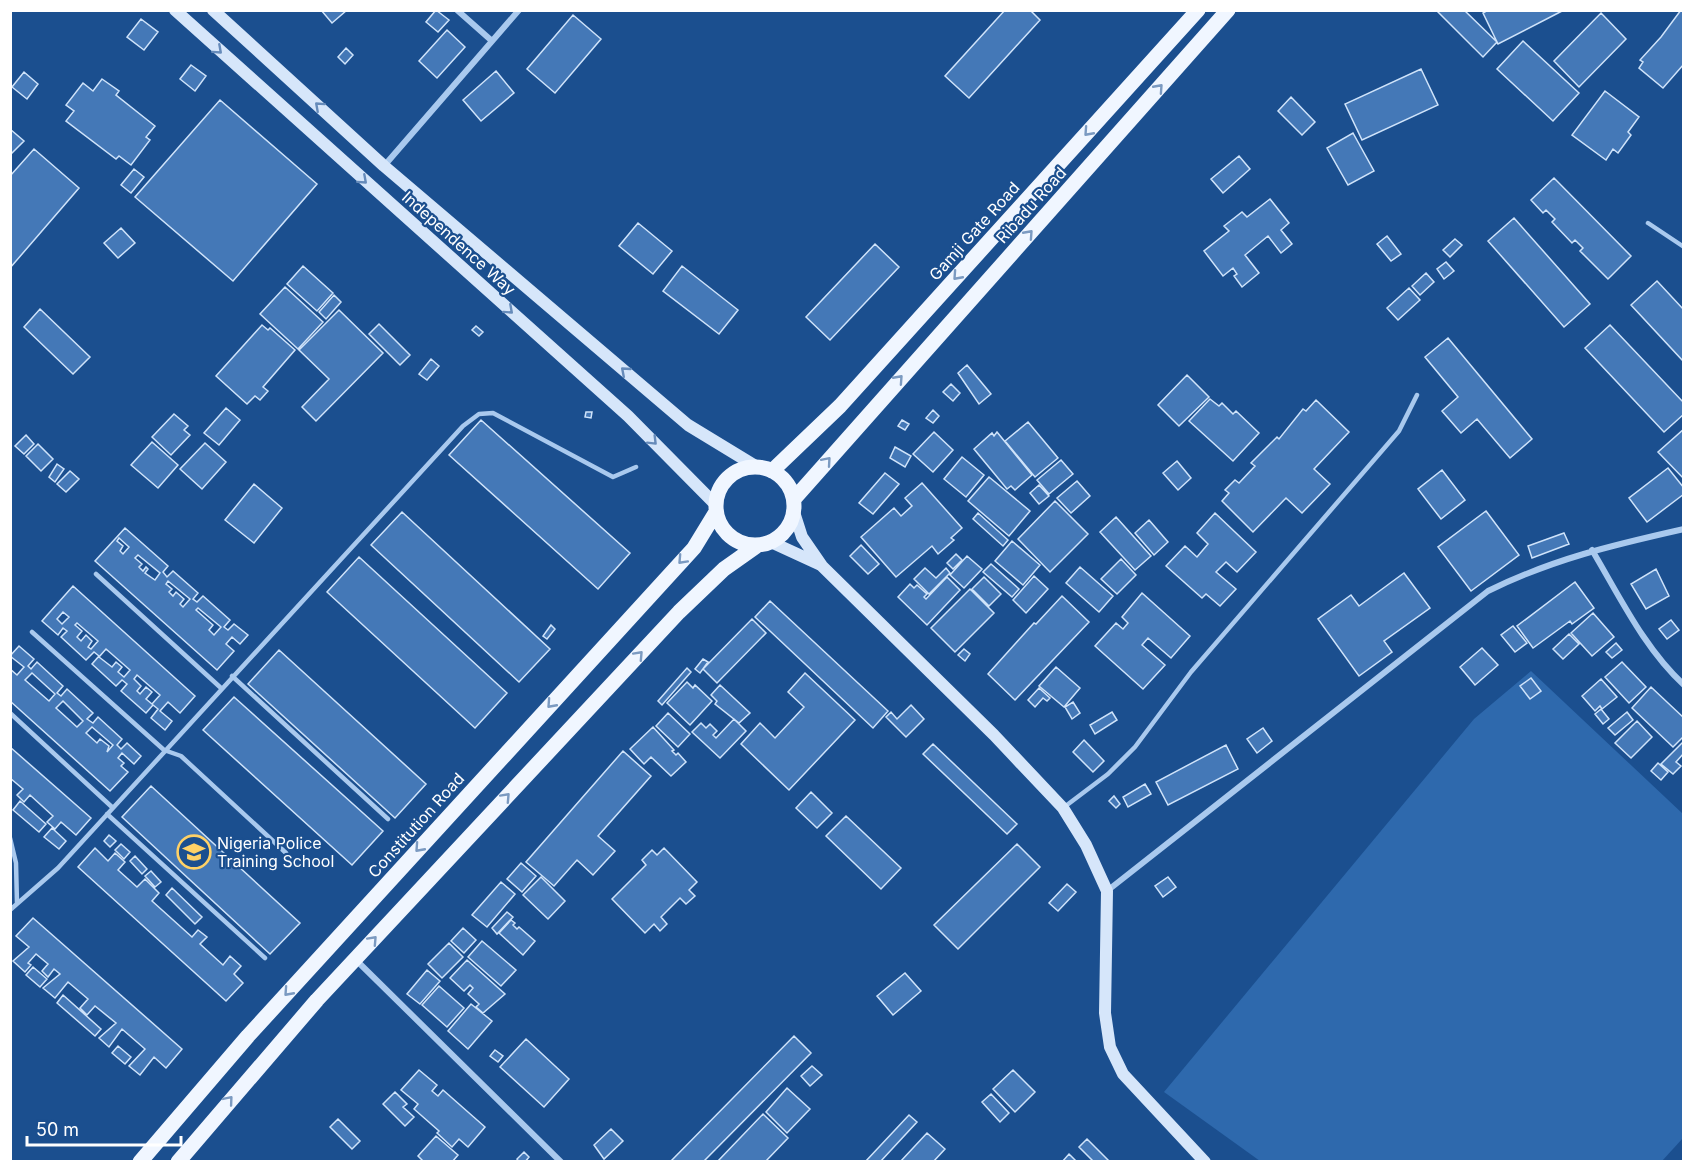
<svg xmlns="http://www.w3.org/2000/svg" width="1694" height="1172" font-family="Inter,sans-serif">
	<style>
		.green { fill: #2e69ad }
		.building { fill: #4478b7; stroke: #cfe3fa; stroke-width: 1.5; fill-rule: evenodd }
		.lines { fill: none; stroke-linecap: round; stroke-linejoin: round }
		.lane { stroke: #a9c9ee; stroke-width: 4.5 }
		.street { stroke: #a9c9ee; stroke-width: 6 }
		.secondary { stroke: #d6e6fa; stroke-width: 12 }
		.primary { stroke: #f0f6ff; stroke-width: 15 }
		.oneway { stroke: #668bba }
		.oneway2 { stroke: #7b9ac1 }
		.labels { text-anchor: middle; stroke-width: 4.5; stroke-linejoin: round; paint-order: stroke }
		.street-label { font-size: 16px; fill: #fff; stroke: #1b4f8f }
		.poi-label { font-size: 16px; fill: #fff; stroke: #1b4f8f; text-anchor: start }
	</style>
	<rect width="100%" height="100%" fill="#1b4f8f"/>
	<path class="green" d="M1531,671L1683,814V1138L1662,1161H1260L1164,1092L1474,719Z"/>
	<path class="building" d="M321,10H347L332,23Z
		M436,10L449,20L438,32L426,22Z
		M1005,10H1030L1040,20L969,98L945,76Z
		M1436,10H1464L1497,42L1483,57Z
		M1488,10H1564L1498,44L1483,13Z
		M1681,10H1684V64L1663,88L1639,68L1643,62L1640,60L1661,37Z
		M1601,13L1626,39L1579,87L1554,61Z
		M573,15L601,39L555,93L527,69Z
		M141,19L158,32L144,50L127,37Z
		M447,30L465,47L437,78L419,61Z
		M1523,41L1579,93L1553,121L1497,69Z
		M346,48L353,55L345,64L338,57Z
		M191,65L206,76L195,91L180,79Z
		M1421,69L1438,105L1362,140L1345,104Z
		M496,71L514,93L481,121L463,100Z
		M24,72L38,84L27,99L12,87Z
		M102,79L119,91L116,95L155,126L146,137L150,140L131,165L119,156L116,159L66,121L74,111L66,105L83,83L93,91Z
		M1605,91L1639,117L1628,132L1631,135L1618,153L1613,149L1606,160L1572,135Z
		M1291,97L1315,122L1302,135L1278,111Z
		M220,100L317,184L233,281L135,197Z
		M10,129L24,141L10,155Z
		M1353,133L1374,171L1348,185L1327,148Z
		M34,149L79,188L10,268V176Z
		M1239,156L1250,169L1223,193L1211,179Z
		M134,169L144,177L131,193L121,185Z
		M1554,178L1631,256L1608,279L1580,251L1583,248L1575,240L1572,243L1552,222L1555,219L1546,210L1543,213L1531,200Z
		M1270,199L1289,223L1281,230L1292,244L1281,253L1268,236L1245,255L1259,273L1242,287L1234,276L1237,274L1233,268L1223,276L1204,251L1229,231L1224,226L1242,212L1247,217Z
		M1514,218L1590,304L1564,327L1488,241Z
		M638,223L672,251L653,274L619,246Z
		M121,228L135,243L118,258L104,243Z
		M1387,236L1401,254L1391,261L1377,244Z
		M1455,239L1462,245L1450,257L1443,250Z
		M875,244L899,267L830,340L806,317Z
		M1446,262L1454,271L1444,279L1437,269Z
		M303,266L333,293L317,311L287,284Z
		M682,266L738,310L719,334L663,291Z
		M1426,273L1434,282L1420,295L1412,286Z
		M1657,281L1684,310V362L1631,305Z
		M285,287L323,322L298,349L260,314Z
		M1409,288L1420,300L1398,320L1387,308Z
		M334,295L341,302L326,319L319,312Z
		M40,309L90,357L73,374L24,327Z
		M339,310L383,353L316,421L302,407L329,379L299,350Z
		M379,324L410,355L400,365L369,334Z
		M262,325L268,330L270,328L295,350L263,387L268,391L260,400L255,396L247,404L216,376Z
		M1610,325L1684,403V414L1664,432L1585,348Z
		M476,326L483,332L479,336L472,330Z
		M1448,338L1532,439L1510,458L1477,419L1461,433L1442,411L1458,397L1425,357Z
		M431,359L439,366L427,380L419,374Z
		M967,365L991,394L979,404L958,373Z
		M1187,375L1209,397L1179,426L1158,405Z
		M951,384L960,393L953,401L943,392Z
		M1210,399L1219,406L1222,403L1233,414L1236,411L1259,433L1233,461L1189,421Z
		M1316,400L1349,432L1314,469L1330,484L1302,513L1286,498L1253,532L1222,501L1229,493L1225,490L1235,480L1239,483L1255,466L1251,463L1277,437L1279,439L1303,409L1306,411Z
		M226,408L240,420L219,445L204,433Z
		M933,410L939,416L933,423L926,418Z
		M586,412H592L591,418L585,417Z
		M174,414L188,426L184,430L190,435L171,455L152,437Z
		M481,420L630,553L598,589L449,455Z
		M902,420L909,424L905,430L898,426Z
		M1028,422L1058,458L1035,477L1005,441Z
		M1684,429V479L1658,452Z
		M934,432L953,450L933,472L913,454Z
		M997,432L1032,475L1015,490L1011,486L1007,489L974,449L992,433L994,436Z
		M26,435L34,444L24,454L15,446Z
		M152,442L178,465L158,488L131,465Z
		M205,443L226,462L202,489L180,469Z
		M38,444L53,459L41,471L26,456Z
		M895,447L911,456L905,467L890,458Z
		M962,457L984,475L966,497L944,479Z
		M1061,460L1073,474L1049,494L1037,480Z
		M1177,461L1191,478L1178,490L1163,473Z
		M57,464L64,469L55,482L49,477Z
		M1668,468L1684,488V494L1647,522L1629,498Z
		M1442,470L1465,500L1441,519L1418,489Z
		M70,471L79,479L66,492L57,484Z
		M885,473L899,484L873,514L859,503Z
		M989,477L1030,511L1009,536L968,501Z
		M1077,481L1090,496L1071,513L1057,498Z
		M922,483L962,528L951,538L954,540L938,554L932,546L896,577L861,537L894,508L901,516L912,506L905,498Z
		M254,484L282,508L254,543L225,520Z
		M1039,485L1049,496L1039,504L1030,493Z
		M1055,501L1088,534L1050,572L1018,539Z
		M1486,511L1519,555L1471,591L1438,547Z
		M402,512L550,649L519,682L371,545Z
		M978,513L1008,540L1003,546L973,519Z
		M1215,513L1256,552L1237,572L1226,562L1216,572L1236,589L1220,606L1206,594L1202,598L1166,566L1185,546L1197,557L1208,544L1197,533Z
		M1116,517L1151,556L1135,570L1100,532Z
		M1149,520L1168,542L1154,555L1135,533Z
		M125,528L168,566L163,572L167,577L173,571L198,593L193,599L197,602L203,596L230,620L224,627L228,630L234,624L248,635L240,644L232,637L226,644L234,651L217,670L95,561ZM119,538L129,547L123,554L120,551L123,546L117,541ZM138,555L160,573L155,580L145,573L148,569L146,567L143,571L139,567L142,564L135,558ZM168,581L190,599L183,607L180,604L184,599L176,592L173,596L169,592L172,589L166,584ZM198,608L221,627L214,635L209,630L213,625L196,610Z
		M1564,533L1569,544L1532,558L1528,546Z
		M1012,541L1040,565L1023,585L995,561Z
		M861,545L879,564L868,574L850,556Z
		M956,554L962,560L953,569L947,563Z
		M967,556L982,569L964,588L950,575Z
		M359,557L507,693L475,728L327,592Z
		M1121,559L1136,575L1117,594L1101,579Z
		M991,564L1019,589L1012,597L983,572Z
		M1080,567L1113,596L1099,612L1066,583Z
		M925,568L936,578L946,568L950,573L929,594L914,579Z
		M1656,569L1669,596L1646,609L1631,584Z
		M1404,573L1430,608L1384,641L1392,652L1359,676L1318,619L1351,595L1359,606Z
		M1034,576L1048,589L1026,613L1013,600Z
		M947,577L960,590L927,625L898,597L910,584L914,588L917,585L927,594L924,597L926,599Z
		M984,577L1001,594L989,606L972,589Z
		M1575,582L1594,608L1572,624L1570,621L1533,648L1517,626Z
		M73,586L195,696L180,713L168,702L160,711L172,721L165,730L151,718L158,709L153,705L146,713L121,691L127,684L122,680L116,686L92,664L99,656L94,652L86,660L61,637L67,631L63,628L58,635L42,621ZM63,612L69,617L62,624L57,619ZM77,623L98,641L91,649L88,647L92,641L86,635L81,641L77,637L82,631L75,625ZM106,649L130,670L124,677L118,672L122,667L116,662L112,667L99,657ZM137,675L160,695L152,704L146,699L152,692L146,687L140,694L137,691L141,686L134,679Z
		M970,589L994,613L955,652L931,628Z
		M1142,593L1190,636L1171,658L1148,638L1142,645L1165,665L1143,689L1095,646L1116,623L1123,629L1128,623L1122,617Z
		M1062,596L1089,622L1015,700L988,674L1034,623L1036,624Z
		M770,601L888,711L873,728L755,617Z
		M1593,613L1614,637L1592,656L1571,633Z
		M752,619L766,633L717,683L703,669Z
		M1671,620L1679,630L1667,639L1659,629Z
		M551,625L555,629L547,639L543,636Z
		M1513,626L1527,643L1515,652L1501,635Z
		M1569,634L1579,644L1563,659L1553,649Z
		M1616,643L1622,650L1612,658L1606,652Z
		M19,646L34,659L28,666L31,669L37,662L63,686L57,693L61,696L67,689L93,713L87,719L93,723L98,717L122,739L117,745L121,749L127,743L141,756L134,764L122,753L118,758L124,763L121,766L128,772L110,791L10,701V669L17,675L24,667L10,656ZM32,673L55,694L49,701L25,680ZM63,701L83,721L77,727L56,708ZM92,727L113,745L107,752L109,746L100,739L97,743L86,733Z
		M1482,648L1498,665L1475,685L1460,667Z
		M964,649L970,654L965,661L958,655Z
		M279,650L426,784L395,818L248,684Z
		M703,659L708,662L700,673L695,669Z
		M1622,662L1646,687L1629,703L1605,677Z
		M1056,667L1080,688L1064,707L1039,686Z
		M687,668L691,672L662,705L658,701Z
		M805,673L855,720L789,790L741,744L760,723L775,738L804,707L788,692Z
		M1531,678L1541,691L1530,699L1520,686Z
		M1601,679L1617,697L1602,709L1600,706L1595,711L1582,696Z
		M687,682L693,688L695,685L712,701L690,725L667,703Z
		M720,685L750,713L739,723L715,704L717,701L711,695Z
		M1651,687L1684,718V736L1673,747L1632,708Z
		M1039,688L1050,698L1047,701L1043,698L1035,707L1028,700Z
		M234,697L383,831L352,865L203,730Z
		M1073,702L1080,713L1072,719L1065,707Z
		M911,705L924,719L906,737L886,717L891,712L897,719Z
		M1601,709L1609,719L1603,724L1595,714Z
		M1112,712L1117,720L1095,734L1090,725Z
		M1627,712L1633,720L1615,735L1608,728Z
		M668,713L690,734L678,747L656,726Z
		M734,719L746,731L720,758L692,732L701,723L706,728L710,724L717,731L713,735L716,738Z
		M1637,721L1652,737L1631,758L1615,743Z
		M653,727L674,750L672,751L676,755L678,753L686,762L671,776L651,757L644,764L630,749Z
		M1263,728L1272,741L1257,753L1247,739Z
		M1084,740L1104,761L1093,772L1073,752Z
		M1684,741V753L1676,762L1681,766L1673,774L1661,764Z
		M933,744L1017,824L1007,834L923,754Z
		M1226,745L1238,769L1168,805L1156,782Z
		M10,747L91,818L76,835L61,822L55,829L47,822L53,816L30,795L24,802L17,795L23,789L10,778Z
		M623,751L651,776L598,836L615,851L593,875L577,860L554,886L526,862Z
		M1658,763L1668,772L1661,780L1651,771Z
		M1145,784L1151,794L1128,807L1123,797Z
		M151,786L300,923L270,954L122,817Z
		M811,792L832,813L817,828L796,808Z
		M1114,796L1120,804L1116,808L1109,801Z
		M20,801L46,824L39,832L13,810Z
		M846,816L901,868L881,889L826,836Z
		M52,828L66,841L59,849L44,837Z
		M109,835L116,841L110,847L104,841Z
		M121,844L130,852L124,859L115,850Z
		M1017,844L1040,867L958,949L934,925Z
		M95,848L108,861L115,853L125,862L118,870L137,887L145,879L159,893L152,901L192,937L198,930L207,937L200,944L223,965L230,956L241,966L234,974L243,983L226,1001L78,867Z
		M664,848L697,882L689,890L695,896L686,904L680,898L661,917L667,924L660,931L654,924L645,933L612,899L646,865L642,860L652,850L657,855Z
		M135,856L147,869L142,874L130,861Z
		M521,863L536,876L522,892L507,879Z
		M151,871L161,882L155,887L145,876Z
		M541,877L565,901L548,919L523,895Z
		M1168,877L1176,887L1163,897L1155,886Z
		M501,882L515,894L487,927L472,915Z
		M1067,884L1076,892L1058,911L1049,903Z
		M172,888L202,917L195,924L166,895Z
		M507,912L513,917L497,934L492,928Z
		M33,918L182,1049L166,1068L154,1057L140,1075L129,1066L145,1049L122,1029L109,1047L99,1038L116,1023L95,1006L87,1015L80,1008L88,999L68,982L55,998L43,988L60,974L54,969L48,977L42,971L48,964L36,954L28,963L31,965L25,972L13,961L29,947L16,936Z
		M511,920L515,923L513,925L517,929L519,927L535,941L523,955L499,933Z
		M463,928L476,940L464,953L451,941Z
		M482,941L516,970L501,986L468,957Z
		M449,943L463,957L442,978L428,964Z
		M467,960L505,994L483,1013L476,1007L479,1004L468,994L473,988L470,985L464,991L450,978Z
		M33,967L47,979L40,987L26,975Z
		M427,970L440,981L420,1004L407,994Z
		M905,973L921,991L893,1015L877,996Z
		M439,986L464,1008L447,1027L422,1005Z
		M63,995L101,1029L95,1036L57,1003Z
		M471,1004L492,1021L468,1049L448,1031Z
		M794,1036L811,1053L703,1162H670Z
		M526,1039L569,1079L544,1107L500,1067Z
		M118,1046L131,1057L125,1064L112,1053Z
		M495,1050L503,1056L498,1062L490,1056Z
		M812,1066L822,1075L810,1086L801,1076Z
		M419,1070L437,1085L432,1091L438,1096L443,1090L485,1127L468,1147L459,1139L452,1147L437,1133L439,1131L414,1109L418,1104L401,1090Z
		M1013,1070L1035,1092L1015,1112L993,1089Z
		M787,1088L810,1109L787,1133L766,1112Z
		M395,1092L407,1104L403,1107L414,1117L405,1126L383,1104Z
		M991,1094L1009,1113L1000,1122L982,1102Z
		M763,1114L788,1138L765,1162H717Z
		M909,1115L917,1122L880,1162H865Z
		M338,1119L360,1141L352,1149L330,1127Z
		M611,1129L623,1141L604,1159L594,1145Z
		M927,1133L945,1149L933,1162H900Z
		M436,1136L458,1155L452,1162H424L418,1156Z
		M1087,1139L1110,1162H1094L1079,1147Z
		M524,1152L529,1157L525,1162H519L517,1159Z
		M1069,1154L1077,1162H1062Z"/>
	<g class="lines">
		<path class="lane" d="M1648,223L1684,247
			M96,574L221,688
			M32,632L164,750L181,756L286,853
			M232,676L388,819
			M10,713L113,808
			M1063,808L1108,774L1135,747L1191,672L1399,431L1417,395
			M107,814L265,958
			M10,838L16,863L17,904
			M10,910L58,868L463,426L479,414L493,413L613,477L636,467"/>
		<path class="street" d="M457,10L492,41
			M384,166L519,10
			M1592,550C1620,597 1644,648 1684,685
			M1107,891L1488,591C1553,559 1613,545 1684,529
			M356,960L561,1162"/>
		<path class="secondary" d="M175,10L628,416L716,505
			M213,10L384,166L688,425L757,467
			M794,512L802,537L822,566L994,735L1063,808L1086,845L1107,891L1105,1013L1110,1047L1123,1074L1205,1162
			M771,542L821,565"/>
		<path class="primary" d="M716 506a39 39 0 1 1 78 0a39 39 0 1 1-78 0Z
			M772,471L840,406L1198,10
			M794,499L1228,10
			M140,1162L248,1036L694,548L716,512
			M178,1162L317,1000L679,612L724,569L758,545"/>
	</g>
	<defs><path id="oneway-chevron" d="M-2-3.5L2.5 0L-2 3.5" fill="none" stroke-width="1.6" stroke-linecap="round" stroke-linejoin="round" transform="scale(1.5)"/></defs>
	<g class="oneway">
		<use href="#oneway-chevron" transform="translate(218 50) rotate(42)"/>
		<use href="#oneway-chevron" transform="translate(319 106) rotate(-138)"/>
		<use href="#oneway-chevron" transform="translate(363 180) rotate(42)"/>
		<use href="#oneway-chevron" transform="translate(509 310) rotate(42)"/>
		<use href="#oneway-chevron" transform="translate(625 371) rotate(-139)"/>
		<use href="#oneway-chevron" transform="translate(653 441) rotate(45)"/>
	</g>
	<g class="oneway2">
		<use href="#oneway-chevron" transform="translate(1159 88) rotate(-48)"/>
		<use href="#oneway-chevron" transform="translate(1088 132) rotate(132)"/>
		<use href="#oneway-chevron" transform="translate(1029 234) rotate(-48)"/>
		<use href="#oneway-chevron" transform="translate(957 276) rotate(132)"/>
		<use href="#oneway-chevron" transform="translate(899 379) rotate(-48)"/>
		<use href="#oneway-chevron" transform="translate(827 461) rotate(-49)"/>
		<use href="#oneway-chevron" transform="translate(682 560) rotate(133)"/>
		<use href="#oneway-chevron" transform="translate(639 655) rotate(-47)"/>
		<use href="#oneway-chevron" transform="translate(551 704) rotate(132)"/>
		<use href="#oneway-chevron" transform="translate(506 797) rotate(-47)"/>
		<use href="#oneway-chevron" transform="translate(419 848) rotate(132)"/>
		<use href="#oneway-chevron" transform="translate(373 940) rotate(-47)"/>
		<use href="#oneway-chevron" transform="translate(288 992) rotate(132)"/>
		<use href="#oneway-chevron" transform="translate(229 1100) rotate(-50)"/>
	</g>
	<defs>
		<symbol id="university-ring" viewBox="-11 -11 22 22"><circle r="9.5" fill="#1b4f8f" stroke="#ffd166" stroke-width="1.5"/><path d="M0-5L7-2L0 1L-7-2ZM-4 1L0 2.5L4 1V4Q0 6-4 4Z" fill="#ffd166"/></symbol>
	</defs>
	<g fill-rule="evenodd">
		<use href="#university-ring" x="175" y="833" width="38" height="38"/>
	</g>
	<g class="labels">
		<g class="street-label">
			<text transform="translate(1031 205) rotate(-48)" y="6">Ribadu Road</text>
			<text transform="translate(974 231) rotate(-48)" y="6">Gamji Gate Road</text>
			<text transform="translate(459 243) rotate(42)" y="6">Independence Way</text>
			<text transform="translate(416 825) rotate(-48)" y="6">Constitution Road</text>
		</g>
		<g class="poi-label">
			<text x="217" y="849">Nigeria Police<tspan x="217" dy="18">Training School</tspan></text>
		</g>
	</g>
	<rect width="1694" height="1172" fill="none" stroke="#ffffff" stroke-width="24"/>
	<path d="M27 1136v9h154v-9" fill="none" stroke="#ffffff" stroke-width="3"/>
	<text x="36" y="1136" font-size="18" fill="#ffffff" stroke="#1b4f8f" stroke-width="4.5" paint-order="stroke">50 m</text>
</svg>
